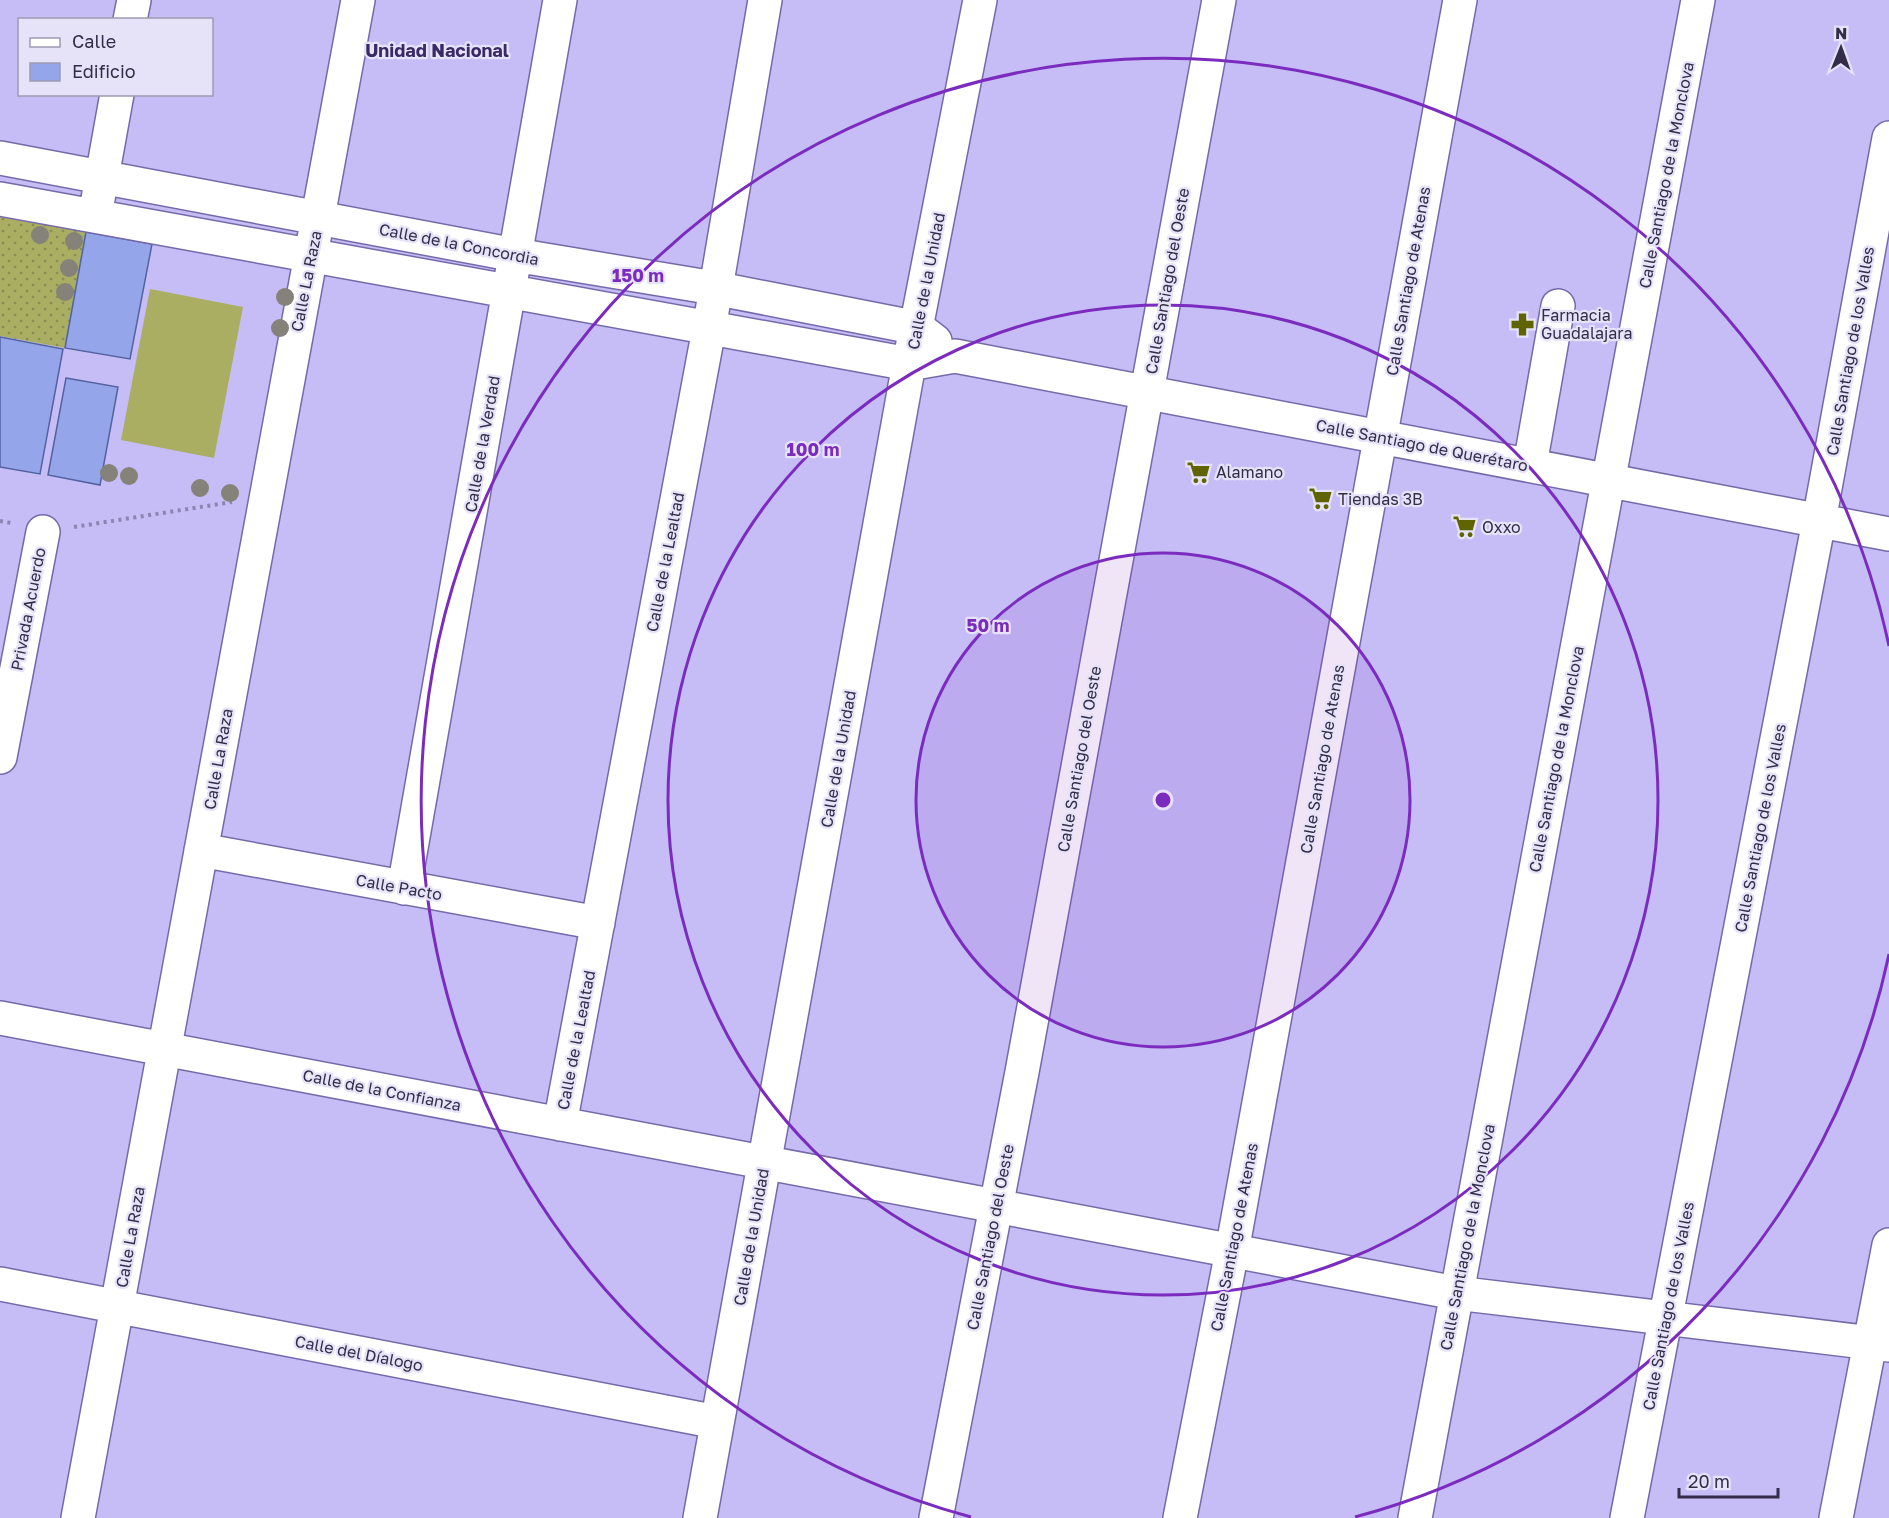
<svg xmlns="http://www.w3.org/2000/svg" width="1889" height="1518" font-family="'Golos Text',sans-serif">
	<style>
		.grass { fill: url(#grass-dots) }
		.garden { fill: #a9ae63 }
		.building { fill: #94a6e9; stroke: #5362a0; stroke-width: 1.5 }
		.lines { fill: none; stroke-linecap: round; stroke-linejoin: round }
		.minor-casing { stroke: #7669aa; stroke-width: 36 }
		.path { stroke: #8c85b2; stroke-width: 4; stroke-dasharray: 3 4.5; stroke-linecap: butt }
		.minor { stroke: #fff; stroke-width: 33 }
		.tree { fill: #848279 }
		.ring { fill: none; stroke: #7b2cbf; stroke-width: 3 }
		.labels { text-anchor: middle; stroke-width: 4.5; stroke-linejoin: round; paint-order: stroke }
		.street-label { font-size: 16px; fill: #332d49; stroke: #e6e3f9 }
		.poi-label { font-size: 16px; fill: #332d49; stroke: #e6e3f9; text-anchor: start }
		.neighbourhood-label { font-size: 18px; font-weight: bold; fill: #392964; stroke: #e6e3f9 }
		.centre { fill: #7b2cbf; stroke: #e6e3f9; stroke-width: 3 }
		.ring-label { font-size: 18px; text-anchor: middle; font-weight: bold; fill: #7b2cbf; stroke: #e6e3f9; stroke-width: 4.5; stroke-linejoin: round; paint-order: stroke }
	</style>
	<defs>
		<pattern id="grass-dots" width="8" height="8" patternUnits="userSpaceOnUse" patternTransform="scale(1.5)"><rect width="8" height="8" fill="#a9ae63"/><path d="M2 2h.1M6 6h.1" fill="none" stroke="#8a8e54" stroke-width="1.8" stroke-linecap="round"/></pattern>
	</defs>
	<rect width="100%" height="100%" fill="#c6bdf6"/>
	<path class="grass" d="M0,217L86,232L65,348L0,336Z"/>
	<path class="garden" d="M150,289L243,307L214,458L121,440Z"/>
	<path class="building" d="M86,232L152,244L130,359L65,348Z
		M0,337L63,349L40,474L0,467Z
		M66,378L118,387L100,485L48,475Z"/>
	<g class="lines">
		<defs>
			<path id="minor" d="M130,20L134,0
				M0,158L515,255L714,288L918,328L935,341
				M0,199L909,364L955,356L1889,534
				M98,199L117,94
				M1530,465L1558,306
				M0,757L43,532
				M201,850L598,923
				M404,888L560,0
				M0,1018L1456,1293L1889,1345
				M560,1124L709,329L765,0
				M0,1284L717,1422
				M78,1518L358,0
				M700,1518L909,364L980,0
				M936,1518L1022,1072L1219,0
				M1180,1518L1232,1251L1460,0
				M1415,1518L1698,0
				M1627,1518L1819,521L1889,138
				M1836,1518L1889,1245"/>
		</defs>
		<use href="#minor" class="minor-casing"/>
		<path class="path" d="M0,521L11,523
			M74,527L232,502"/>
		<use href="#minor" class="minor"/>
	</g>
	<g class="tree">
		<circle cx="40" cy="235" r="9"/>
		<circle cx="74" cy="241" r="9"/>
		<circle cx="69" cy="268" r="9"/>
		<circle cx="65" cy="292" r="9"/>
		<circle cx="285" cy="297" r="9"/>
		<circle cx="280" cy="328" r="9"/>
		<circle cx="109" cy="473" r="9"/>
		<circle cx="129" cy="476" r="9"/>
		<circle cx="200" cy="488" r="9"/>
		<circle cx="230" cy="493" r="9"/>
	</g>
	<circle cx="1163" cy="800" r="247" fill="#7b2cbf" fill-opacity=".12"/>
	<g class="ring">
		<circle cx="1163" cy="800" r="247"/>
		<circle cx="1163" cy="800" r="495"/>
		<path d="M1889 954A742 742 0 0 1 1355 1517M971 1517A742 742 0 1 1 1889 646"/>
	</g>
	<defs>
		<symbol id="pharmacy-bare" viewBox="-9 -9 18 18"><path d="M-2-6h4v4h4v4h-4v4h-4v-4h-4v-4h4Z" fill="#606400" stroke="#e6e3f9" stroke-width="2.5" paint-order="stroke"/></symbol>
		<symbol id="supermarket-bare" viewBox="-9 -9 18 18"><path d="M-6-5.5h2.5l.6 2H6L4.5 2H-2.5L-4.4-4H-6ZM-1.5 3.2a1.3 1.3 0 1 0 .1 0ZM3 3.2a1.3 1.3 0 1 0 .1 0Z" fill="#606400" stroke="#e6e3f9" stroke-width="2.5" paint-order="stroke"/></symbol>
	</defs>
	<g fill-rule="evenodd">
		<use href="#pharmacy-bare" x="1506" y="308" width="33" height="33"/>
		<use href="#supermarket-bare" x="1182" y="456" width="33" height="33"/>
		<use href="#supermarket-bare" x="1304" y="482" width="33" height="33"/>
		<use href="#supermarket-bare" x="1448" y="510" width="33" height="33"/>
	</g>
	<g class="labels">
		<g class="street-label">
			<text transform="translate(1666 175) rotate(-79)" y="6">Calle Santiago de la Monclova</text>
			<text transform="translate(459 244) rotate(11)" y="6">Calle de la Concordia</text>
			<text transform="translate(306 281) rotate(-79)" y="6">Calle La Raza</text>
			<text transform="translate(926 281) rotate(-79)" y="6">Calle de la Unidad</text>
			<text transform="translate(1167 281) rotate(-80)" y="6">Calle Santiago del Oeste</text>
			<text transform="translate(1408 281) rotate(-80)" y="6">Calle Santiago de Atenas</text>
			<text transform="translate(1850 351) rotate(-80)" y="6">Calle Santiago de los Valles</text>
			<text transform="translate(482 444) rotate(-80)" y="6">Calle de la Verdad</text>
			<text transform="translate(1422 445) rotate(11)" y="6">Calle Santiago de Querétaro</text>
			<text transform="translate(665 562) rotate(-79)" y="6">Calle de la Lealtad</text>
			<text transform="translate(28 609) rotate(-79)" y="6">Privada Acuerdo</text>
			<text transform="translate(218 759) rotate(-80)" y="6">Calle La Raza</text>
			<text transform="translate(838 759) rotate(-80)" y="6">Calle de la Unidad</text>
			<text transform="translate(1079 759) rotate(-80)" y="6">Calle Santiago del Oeste</text>
			<text transform="translate(1322 759) rotate(-80)" y="6">Calle Santiago de Atenas</text>
			<text transform="translate(1556 759) rotate(-79)" y="6">Calle Santiago de la Monclova</text>
			<text transform="translate(1760 828) rotate(-79)" y="6">Calle Santiago de los Valles</text>
			<text transform="translate(399 887) rotate(10)" y="6">Calle Pacto</text>
			<text transform="translate(576 1040) rotate(-79)" y="6">Calle de la Lealtad</text>
			<text transform="translate(382 1090) rotate(11)" y="6">Calle de la Confianza</text>
			<text transform="translate(130 1237) rotate(-80)" y="6">Calle La Raza</text>
			<text transform="translate(751 1237) rotate(-80)" y="6">Calle de la Unidad</text>
			<text transform="translate(990 1237) rotate(-79)" y="6">Calle Santiago del Oeste</text>
			<text transform="translate(1234 1237) rotate(-79)" y="6">Calle Santiago de Atenas</text>
			<text transform="translate(1467 1237) rotate(-79)" y="6">Calle Santiago de la Monclova</text>
			<text transform="translate(1668 1306) rotate(-79)" y="6">Calle Santiago de los Valles</text>
			<text transform="translate(359 1353) rotate(11)" y="6">Calle del Díalogo</text>
		</g>
		<g class="poi-label">
			<text x="1541" y="321">Farmacia<tspan x="1541" dy="18">Guadalajara</tspan></text>
			<text x="1216" y="478">Alamano</text>
			<text x="1338" y="505">Tiendas 3B</text>
			<text x="1482" y="533">Oxxo</text>
		</g>
		<g class="neighbourhood-label">
			<text x="437" y="57">Unidad Nacional</text>
		</g>
	</g>
	<circle cx="1163" cy="800" r="9" class="centre"/>
	<g class="ring-label">
		<text x="638" y="282">150 m</text>
		<text x="813" y="456">100 m</text>
		<text x="988" y="632">50 m</text>
	</g>
	<rect x="18" y="18" width="195" height="78" fill="#e6e3f9" stroke="#9e9ab3" stroke-width="1.5"/>
	<rect x="30" y="38" width="30" height="9" fill="#ffffff" stroke="#9e9ab3" stroke-width="1.5"/>
	<text x="72" y="48" font-size="18" fill="#332d49">Calle</text>
	<rect x="30" y="63" width="30" height="18" fill="#94a6e9" stroke="#9e9ab3" stroke-width="1.5"/>
	<text x="72" y="78" font-size="18" fill="#332d49">Edificio</text>
	<g transform="translate(1841 48) rotate(1)" stroke="#e6e3f9" stroke-width="4.5" paint-order="stroke">
	<path d="M0-4.5L10 22L0 15L-10 22Z" fill="#332d49"/>
	<text y="-9" font-size="16" font-weight="bold" text-anchor="middle" fill="#332d49">N</text>
	</g>
	<path d="M1679 1488v9h99v-9" fill="none" stroke="#332d49" stroke-width="3"/>
	<text x="1688" y="1488" font-size="18" fill="#332d49" stroke="#e6e3f9" stroke-width="4.5" paint-order="stroke">20 m</text>
</svg>
